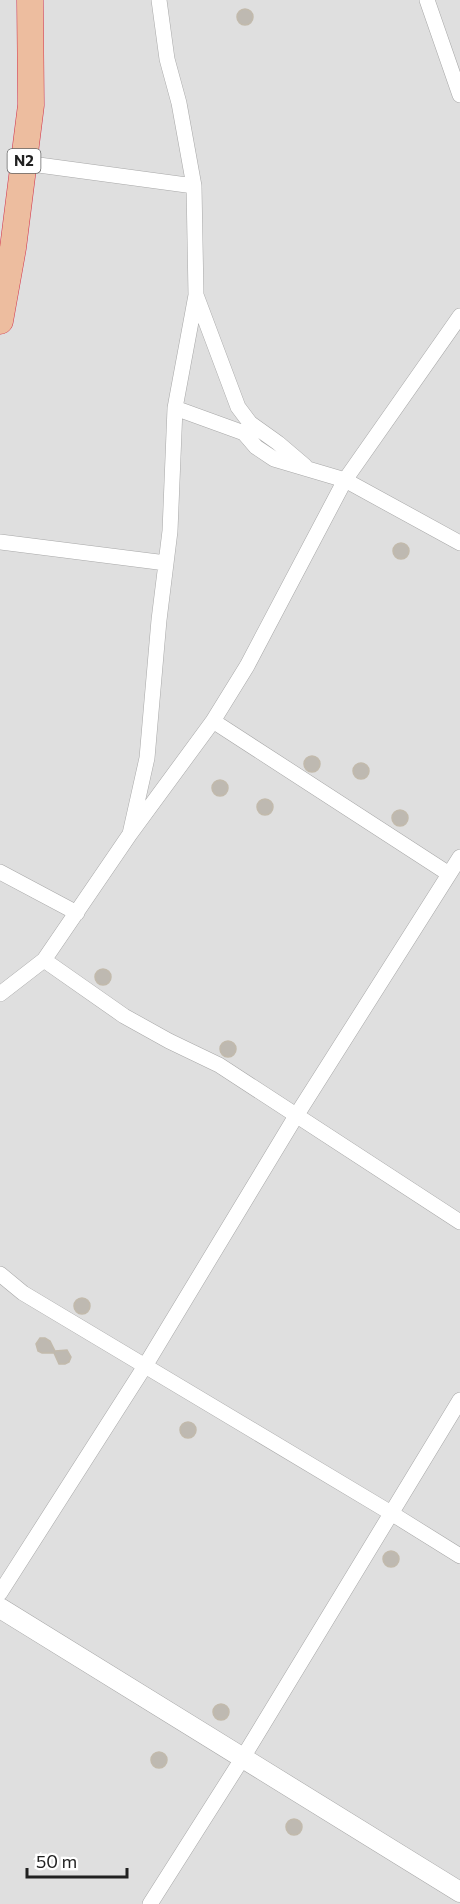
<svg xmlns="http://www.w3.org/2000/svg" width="460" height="1904" font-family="Commissioner,sans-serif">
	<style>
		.residential { fill: #dfdfdf }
		.building { fill: #beb9b1; stroke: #c2baac; stroke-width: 1.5 }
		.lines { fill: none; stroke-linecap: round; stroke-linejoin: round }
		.minor-casing { stroke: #a8a8a8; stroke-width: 16 }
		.tertiary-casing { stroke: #a8a8a8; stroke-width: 21 }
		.trunk-casing { stroke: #d2334c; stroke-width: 27 }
		.minor { stroke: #fff; stroke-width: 15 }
		.tertiary { stroke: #fff; stroke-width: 20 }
		.trunk { stroke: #edbd9f; stroke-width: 26 }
		.labels { text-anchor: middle; stroke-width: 4.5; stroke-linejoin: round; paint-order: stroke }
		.shield { fill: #fff; stroke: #646464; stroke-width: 1.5 }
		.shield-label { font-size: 15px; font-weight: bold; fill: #212121 }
	</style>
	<rect width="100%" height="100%" fill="#f1f0e9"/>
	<path class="residential" d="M0,0H460V1904H0Z"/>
	<path class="building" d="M237 17a8 8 0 1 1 16 0a8 8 0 1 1-16 0Z
		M393 551a8 8 0 1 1 16 0a8 8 0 1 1-16 0Z
		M304 764a8 8 0 1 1 16 0a8 8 0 1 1-16 0Z
		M353 771a8 8 0 1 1 16 0a8 8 0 1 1-16 0Z
		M212 788a8 8 0 1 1 16 0a8 8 0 1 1-16 0Z
		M257 807a8 8 0 1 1 16 0a8 8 0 1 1-16 0Z
		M392 818a8 8 0 1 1 16 0a8 8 0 1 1-16 0Z
		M95 977a8 8 0 1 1 16 0a8 8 0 1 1-16 0Z
		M220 1049a8 8 0 1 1 16 0a8 8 0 1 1-16 0Z
		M74 1306a8 8 0 1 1 16 0a8 8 0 1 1-16 0Z
		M40,1338H45L50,1341L55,1351L67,1350L71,1357L69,1362L65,1364H59L54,1353H42L38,1351L36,1344Z
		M180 1430a8 8 0 1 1 16 0a8 8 0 1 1-16 0Z
		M383 1559a8 8 0 1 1 16 0a8 8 0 1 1-16 0Z
		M213 1712a8 8 0 1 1 16 0a8 8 0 1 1-16 0Z
		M151 1760a8 8 0 1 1 16 0a8 8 0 1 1-16 0Z
		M286 1827a8 8 0 1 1 16 0a8 8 0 1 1-16 0Z"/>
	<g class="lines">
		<defs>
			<path id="minor" d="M427,0L460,95
				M24,163L194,186
				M196,295L238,407L250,423L278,443L305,466
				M175,408L244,433L256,447L274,459L345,480L460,543
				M0,542L166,563
				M213,721L449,874
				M130,834L147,758L159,620L170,531L175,408L196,295L194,186L179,103L167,59L159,0
				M0,872L77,913
				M44,960L124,1016L169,1041L219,1065L460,1222
				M0,994L44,960L130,834L213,721L247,666L345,480L460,316
				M0,1274L23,1293L391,1513L460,1556
				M0,1593L145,1366L296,1116L460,857
				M150,1904L242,1759L460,1400"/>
			<path id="tertiary" d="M0,1608L460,1892"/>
			<path id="trunk" d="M0,321L13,248L31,105L30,0"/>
		</defs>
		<use href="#minor" class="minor-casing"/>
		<use href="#tertiary" class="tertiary-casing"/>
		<use href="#trunk" class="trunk-casing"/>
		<use href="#minor" class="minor"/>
		<use href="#tertiary" class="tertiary"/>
		<use href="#trunk" class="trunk"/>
	</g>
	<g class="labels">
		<rect class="shield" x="7.5" y="149" width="33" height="24" rx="4.5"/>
		<g class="shield-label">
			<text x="24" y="166">N2</text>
		</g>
	</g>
	<path d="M27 1868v9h100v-9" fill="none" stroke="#212121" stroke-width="3"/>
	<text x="36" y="1868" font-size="18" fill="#212121" stroke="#ffffff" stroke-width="4.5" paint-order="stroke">50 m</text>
</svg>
